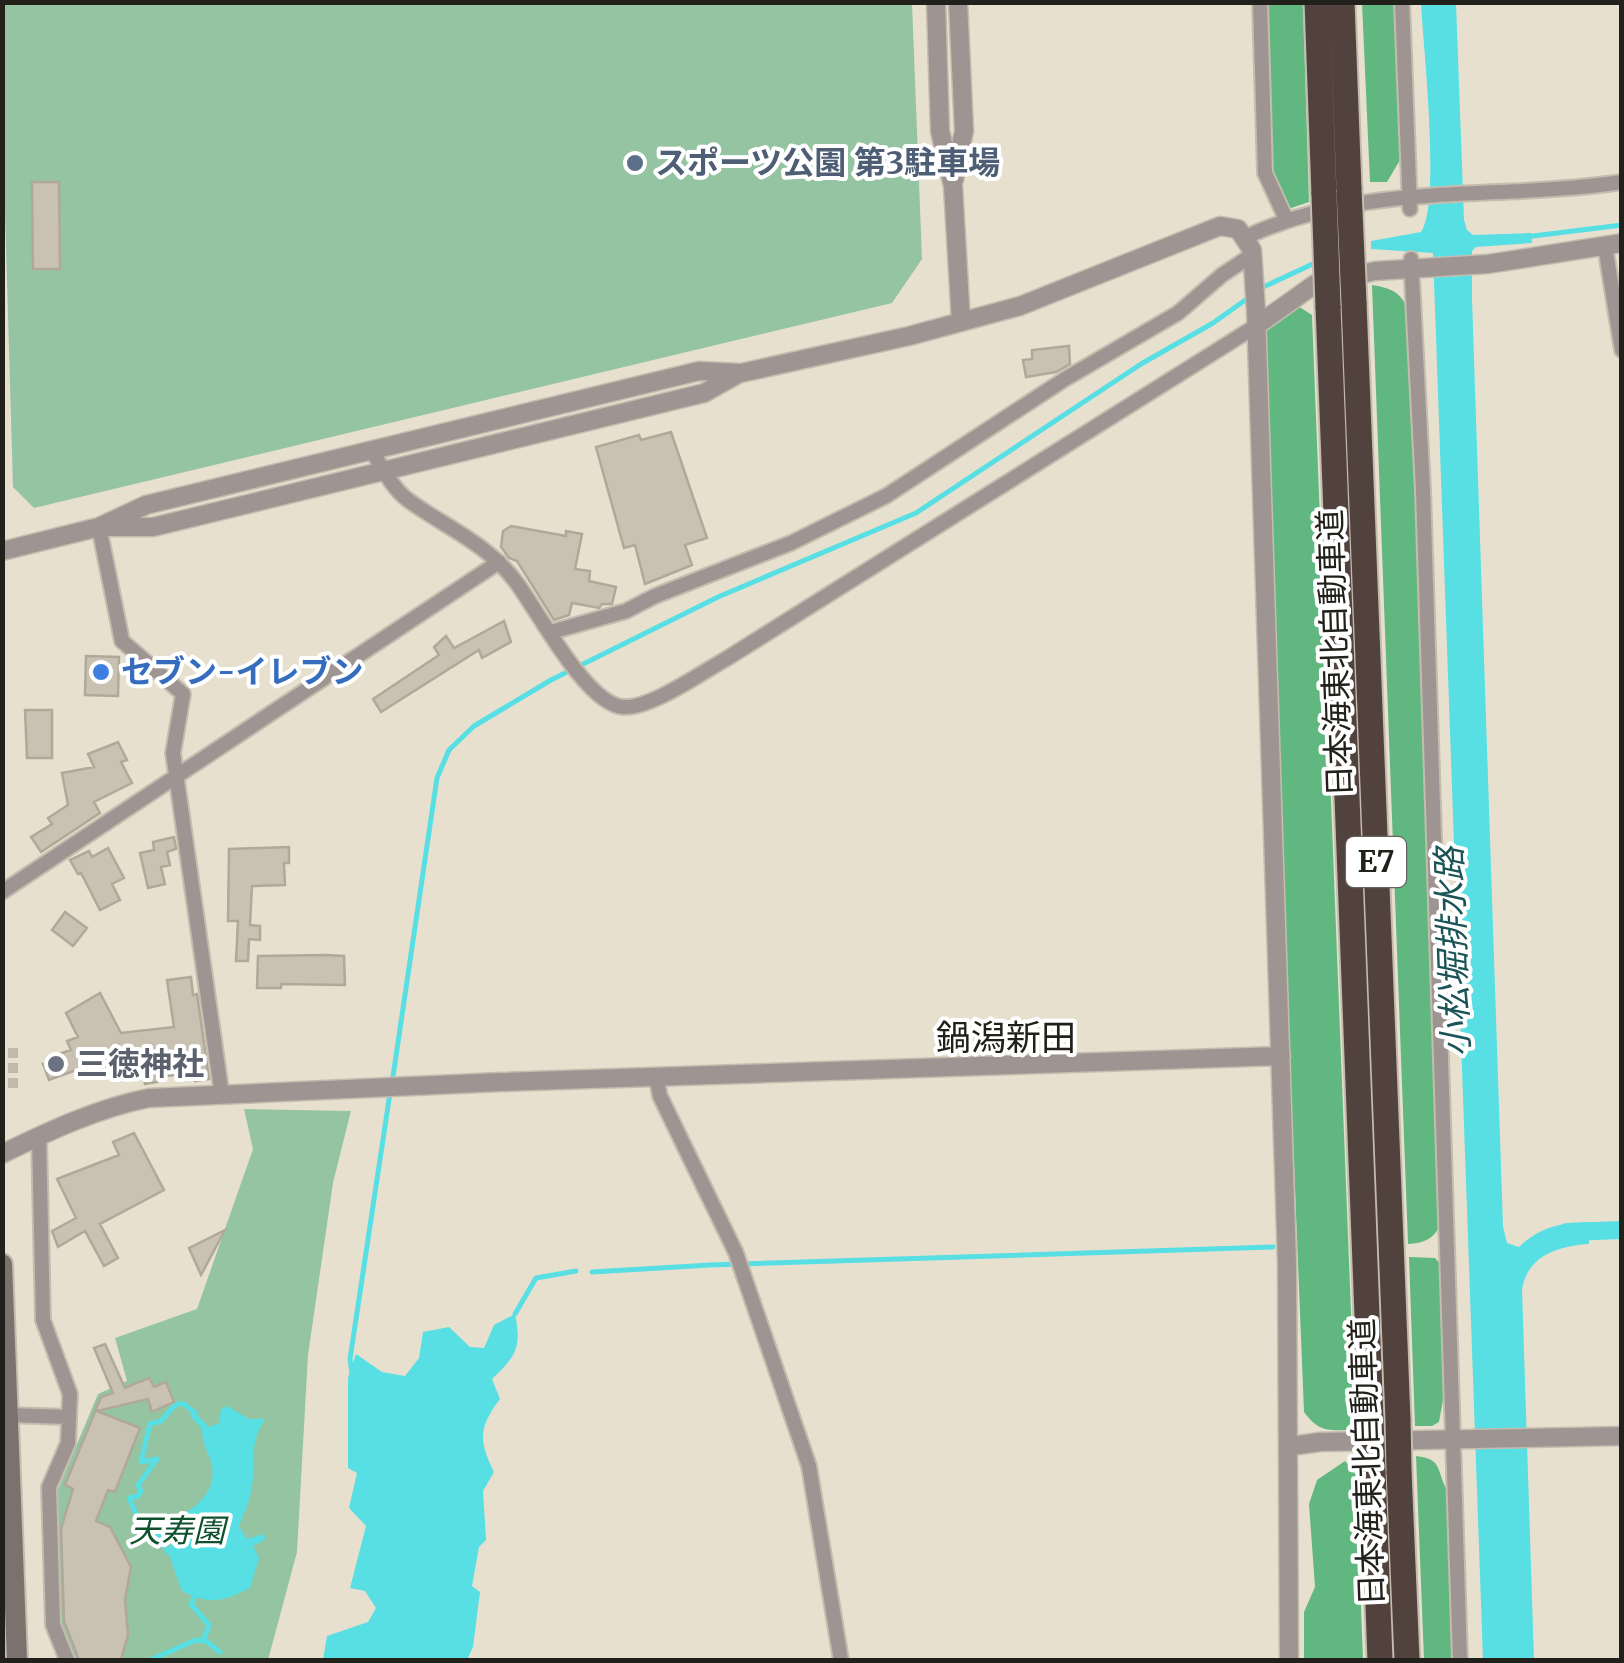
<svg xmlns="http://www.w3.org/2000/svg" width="1624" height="1663" font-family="Merriweather,'Noto Sans JP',serif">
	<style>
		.green { fill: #94c4a2 }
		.forest { fill: #61b780 }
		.water { fill: #57dfe4 }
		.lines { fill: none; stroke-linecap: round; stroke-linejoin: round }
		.stream { stroke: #57dfe4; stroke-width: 5 }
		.canal { stroke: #57dfe4; stroke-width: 18 }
		.building { fill: #c9c1b1; stroke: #b0a999; stroke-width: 2.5 }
		.pedestrian-tunnel { stroke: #c0baab; stroke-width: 10; stroke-dasharray: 10 5; stroke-linecap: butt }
		.minor-casing { stroke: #c4bdae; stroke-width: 18 }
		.tertiary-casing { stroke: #c4bdae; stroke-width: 21 }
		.secondary-casing { stroke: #c4bdae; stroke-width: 24 }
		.motorway-casing { stroke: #c4bdae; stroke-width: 29 }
		.minor { stroke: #9e9593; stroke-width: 14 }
		.tertiary { stroke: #9e9593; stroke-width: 18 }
		.secondary { stroke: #7d716e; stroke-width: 20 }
		.motorway { stroke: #52423e; stroke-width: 25 }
		.motorway-bridge-casing { stroke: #c4bdae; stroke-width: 29; stroke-linecap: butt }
		.motorway-bridge { stroke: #52423e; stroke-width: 25 }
		.service-dot { fill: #5c6f8a; stroke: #fff; stroke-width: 4 }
		.shop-dot { fill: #3f7fe0; stroke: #fff; stroke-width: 4 }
		.worship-dot { fill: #6b7280; stroke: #fff; stroke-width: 4 }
		.labels { text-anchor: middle; stroke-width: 8; stroke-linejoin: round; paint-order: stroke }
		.shield { fill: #fff; stroke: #64635f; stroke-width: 2.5 }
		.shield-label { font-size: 30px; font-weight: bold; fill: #22201a }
		.service-label { font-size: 32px; font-weight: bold; fill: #4e5e75; stroke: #fff; text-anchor: start }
		.street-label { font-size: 32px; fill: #22201a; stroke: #fff }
		.shop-label { font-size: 32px; font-weight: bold; fill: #366cbe; stroke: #fff; text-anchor: start }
		.worship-label { font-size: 32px; font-weight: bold; fill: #5b616d; stroke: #fff; text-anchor: start }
		.park-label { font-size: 32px; font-style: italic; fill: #0f502d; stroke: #fff }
		.water-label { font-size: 35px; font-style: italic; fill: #1a5456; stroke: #fff }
		.neighbourhood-label { font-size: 35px; fill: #22201a; stroke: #fff }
	</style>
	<rect width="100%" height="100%" fill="#e8e0cf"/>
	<path class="green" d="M2,3H912L922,259L892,303L34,508L13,487L3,144Z
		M244,1109L351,1111L333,1183L308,1355L297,1552L268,1660H76L60,1623L54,1499L98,1394L127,1381L115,1338L197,1309L253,1149Z"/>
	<path class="forest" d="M1259,3H1303L1309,202L1288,209L1268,180Z
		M1362,3H1395L1400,160L1387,182H1370Z
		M1372,285C1396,289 1404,295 1410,317L1442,1215C1439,1236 1428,1243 1408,1244Z
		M1298,306L1312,315L1355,1415L1346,1430C1324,1431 1317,1429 1304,1412L1261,345L1271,322Z
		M1409,1257L1435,1258L1443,1267V1400L1439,1422L1432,1426H1415Z
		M1416,1456C1443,1459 1436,1470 1447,1490L1454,1660H1424Z
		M1345,1461L1356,1475L1363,1660H1304V1612L1315,1587L1309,1504L1317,1480Z"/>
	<path class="water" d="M1421,3H1456L1464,220L1467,230L1473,235L1531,233L1532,243L1476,247L1472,251V299L1503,1227L1507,1243L1519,1247C1541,1226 1561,1223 1590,1222L1589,1244C1559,1246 1528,1255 1522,1289L1534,1660H1483L1433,253L1371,249V241L1421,232C1441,204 1423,45 1421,3Z
		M515,1314C522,1348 516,1356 492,1379L500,1399C478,1428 479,1441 494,1472L483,1491L486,1540L479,1547L472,1586L480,1592L473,1647L467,1660H323L327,1636L368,1622L376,1608L365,1591L350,1588L366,1526L349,1508L357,1473L348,1468V1378L356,1354L382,1372L405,1376L419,1358L423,1332L449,1327L470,1347L484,1348L494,1325Z
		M227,1406L249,1419H265C246,1449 258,1466 250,1496C248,1506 242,1516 239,1526L247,1539L263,1534L266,1539L253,1546L259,1558L250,1588C223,1602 210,1605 182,1591L168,1552L174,1532L172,1518C196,1511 219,1489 211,1462C207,1449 202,1443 202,1429L189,1415L195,1413L209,1427L219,1423L221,1409Z"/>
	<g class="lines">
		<path class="stream" d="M1525,237L1622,225
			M1259,289L1317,262
			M392,1083L437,778L449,750L474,726L551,680L718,597L916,513L1141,364L1213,323L1251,296
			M592,1272L710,1265L1273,1247
			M515,1314L536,1278L576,1271
			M352,1374L350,1359L390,1093
			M168,1552L157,1533L143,1529L129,1498L138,1496L141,1491L138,1485L157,1459L141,1462L150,1424L161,1421L176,1404H184L195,1413
			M194,1597L191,1604L209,1625L203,1641
			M150,1660L196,1640L206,1641L220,1652"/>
		<path class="canal" d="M1567,1232L1622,1230"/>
	</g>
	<path class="building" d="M32,182H59L60,269H33Z
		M1069,346L1070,364L1056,372L1026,377L1023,360L1032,359V350Z
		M671,432L707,538L685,545L692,565L645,584L635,545L624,548L596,447L639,435L641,440Z
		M511,526L566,536V531L582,534L575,569L590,571L589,581L616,587L612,604H602L599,608L572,603L569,615L554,620L517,561L509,558L501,547L503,531Z
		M504,621L511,642L482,658L479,650L381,712L373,699L439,655L434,647L446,636L454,648Z
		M86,656L119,657L118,696L85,695Z
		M25,710H52V758H27Z
		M118,742L127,760L121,762L132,783L94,802L100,813L41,852L31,837L52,824L48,818L68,805L62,773L94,767L88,754Z
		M174,837L176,849L167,852L170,865L161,867L165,884L148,888L140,853L154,850L153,842Z
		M289,847V863H284L285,885L252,886L250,925L260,926V940L249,939L248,961H236L238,921H228L229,849Z
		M108,848L124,878L112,884L120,900L100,910L81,873L78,874L70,860L89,851L92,857Z
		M65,912L87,928L73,946L52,930Z
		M326,955L344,956L345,985L281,984V988H257L258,956Z
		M191,977L193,995L197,994L209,1079L195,1081L194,1073L157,1077V1082L145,1084L143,1074L113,1076V1063L82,1076L79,1069L49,1080L43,1064L48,1063L47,1058L71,1050L67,1041L78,1037L66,1013L100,993L121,1033L174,1027L167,980Z
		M134,1133L164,1190L100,1224L118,1258L104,1266L85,1231L58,1247L52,1231L76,1218L57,1179L119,1155L113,1142Z
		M225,1230L201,1275L189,1248Z
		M105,1344L125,1388L149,1378L154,1387L166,1382L174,1402L152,1412L148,1399L97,1411L140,1428L115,1492L108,1490L96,1521L110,1527L131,1567L125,1599L128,1635L121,1660H79L64,1621L61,1529L73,1489L65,1485L101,1397L113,1393L94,1348Z"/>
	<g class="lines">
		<path class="pedestrian-tunnel" d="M13,1088V1047"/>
		<defs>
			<path id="minor" d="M1260,2L1265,173L1286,219
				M1402,2L1410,209
				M1246,237C1365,181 1494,201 1622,182
				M1605,246L1622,350
				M1411,259L1423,490L1460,1660
				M372,451C382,467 392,488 408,500C445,527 488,544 516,582C538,611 586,704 623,707C650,709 701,673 726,659L1256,326
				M99,527L122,641L183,694L173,753L222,1096
				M551,632L626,611L655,596L791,543L886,496L1065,379L1178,313L1222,275L1252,255
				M2,892L499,562
				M656,1076L660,1096L736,1253L809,1466L841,1660
				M39,1136L43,1320L70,1394L68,1443L49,1487L53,1625L67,1660
				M8,1415L69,1417"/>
			<path id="tertiary" d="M936,2L940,131L953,186L961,322
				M954,180L964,131L958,2
				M1256,326L1315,284L1375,271L1488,264L1622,243
				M105,527H153L704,393L738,374
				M2,551L99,527L146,505L699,371L741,373L909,336L1020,306L1220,226L1238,229L1252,250L1256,311L1287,1263L1289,1660
				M2,1154C49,1131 98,1108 149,1098L501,1082L1281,1056
				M1291,1446L1320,1442L1622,1436"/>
			<path id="secondary" d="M2,1264L17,1660"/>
			<path id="motorway" d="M1317,2L1324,194
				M1342,2L1349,189
				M1354,303L1398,1420
				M1328,306L1371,1419
				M1373,1470L1380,1660
				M1399,1471L1407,1660"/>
		</defs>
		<use href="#minor" class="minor-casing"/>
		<use href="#tertiary" class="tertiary-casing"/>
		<use href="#secondary" class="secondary-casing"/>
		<use href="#motorway" class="motorway-casing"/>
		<use href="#minor" class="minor"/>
		<use href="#tertiary" class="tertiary"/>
		<use href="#secondary" class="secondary"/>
		<use href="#motorway" class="motorway"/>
		<defs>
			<path id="motorway-bridge" d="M1349,189L1354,303
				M1324,194L1328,306
				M1371,1419L1373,1470
				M1398,1420L1399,1471"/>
		</defs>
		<use href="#motorway-bridge" class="motorway-bridge-casing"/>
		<use href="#motorway-bridge" class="motorway-bridge"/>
	</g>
	<circle class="service-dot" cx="635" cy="163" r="10"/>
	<circle class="shop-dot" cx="101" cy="672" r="10"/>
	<circle class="worship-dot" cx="56" cy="1064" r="10"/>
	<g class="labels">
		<rect class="shield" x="1346" y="837" width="60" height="50" rx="8"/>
		<g class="shield-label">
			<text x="1376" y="872">E7</text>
		</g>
		<g class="service-label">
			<text x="655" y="174">スポーツ公園 第3駐車場</text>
		</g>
		<g class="street-label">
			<text transform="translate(1335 653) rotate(-92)" y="11">日本海東北自動車道</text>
			<text transform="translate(1367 1462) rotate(-92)" y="11">日本海東北自動車道</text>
		</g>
		<g class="shop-label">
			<text x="121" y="683">セブン-イレブン</text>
		</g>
		<g class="worship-label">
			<text x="76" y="1075">三徳神社</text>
		</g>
		<g class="park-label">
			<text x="177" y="1542">天寿園</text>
		</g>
		<g class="water-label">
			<text transform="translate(1453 952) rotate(-92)" y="12">小松堀排水路</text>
		</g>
		<g class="neighbourhood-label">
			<text x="1006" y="1050">鍋潟新田</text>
		</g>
	</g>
	<rect width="1624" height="1663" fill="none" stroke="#22201a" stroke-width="10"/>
</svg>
